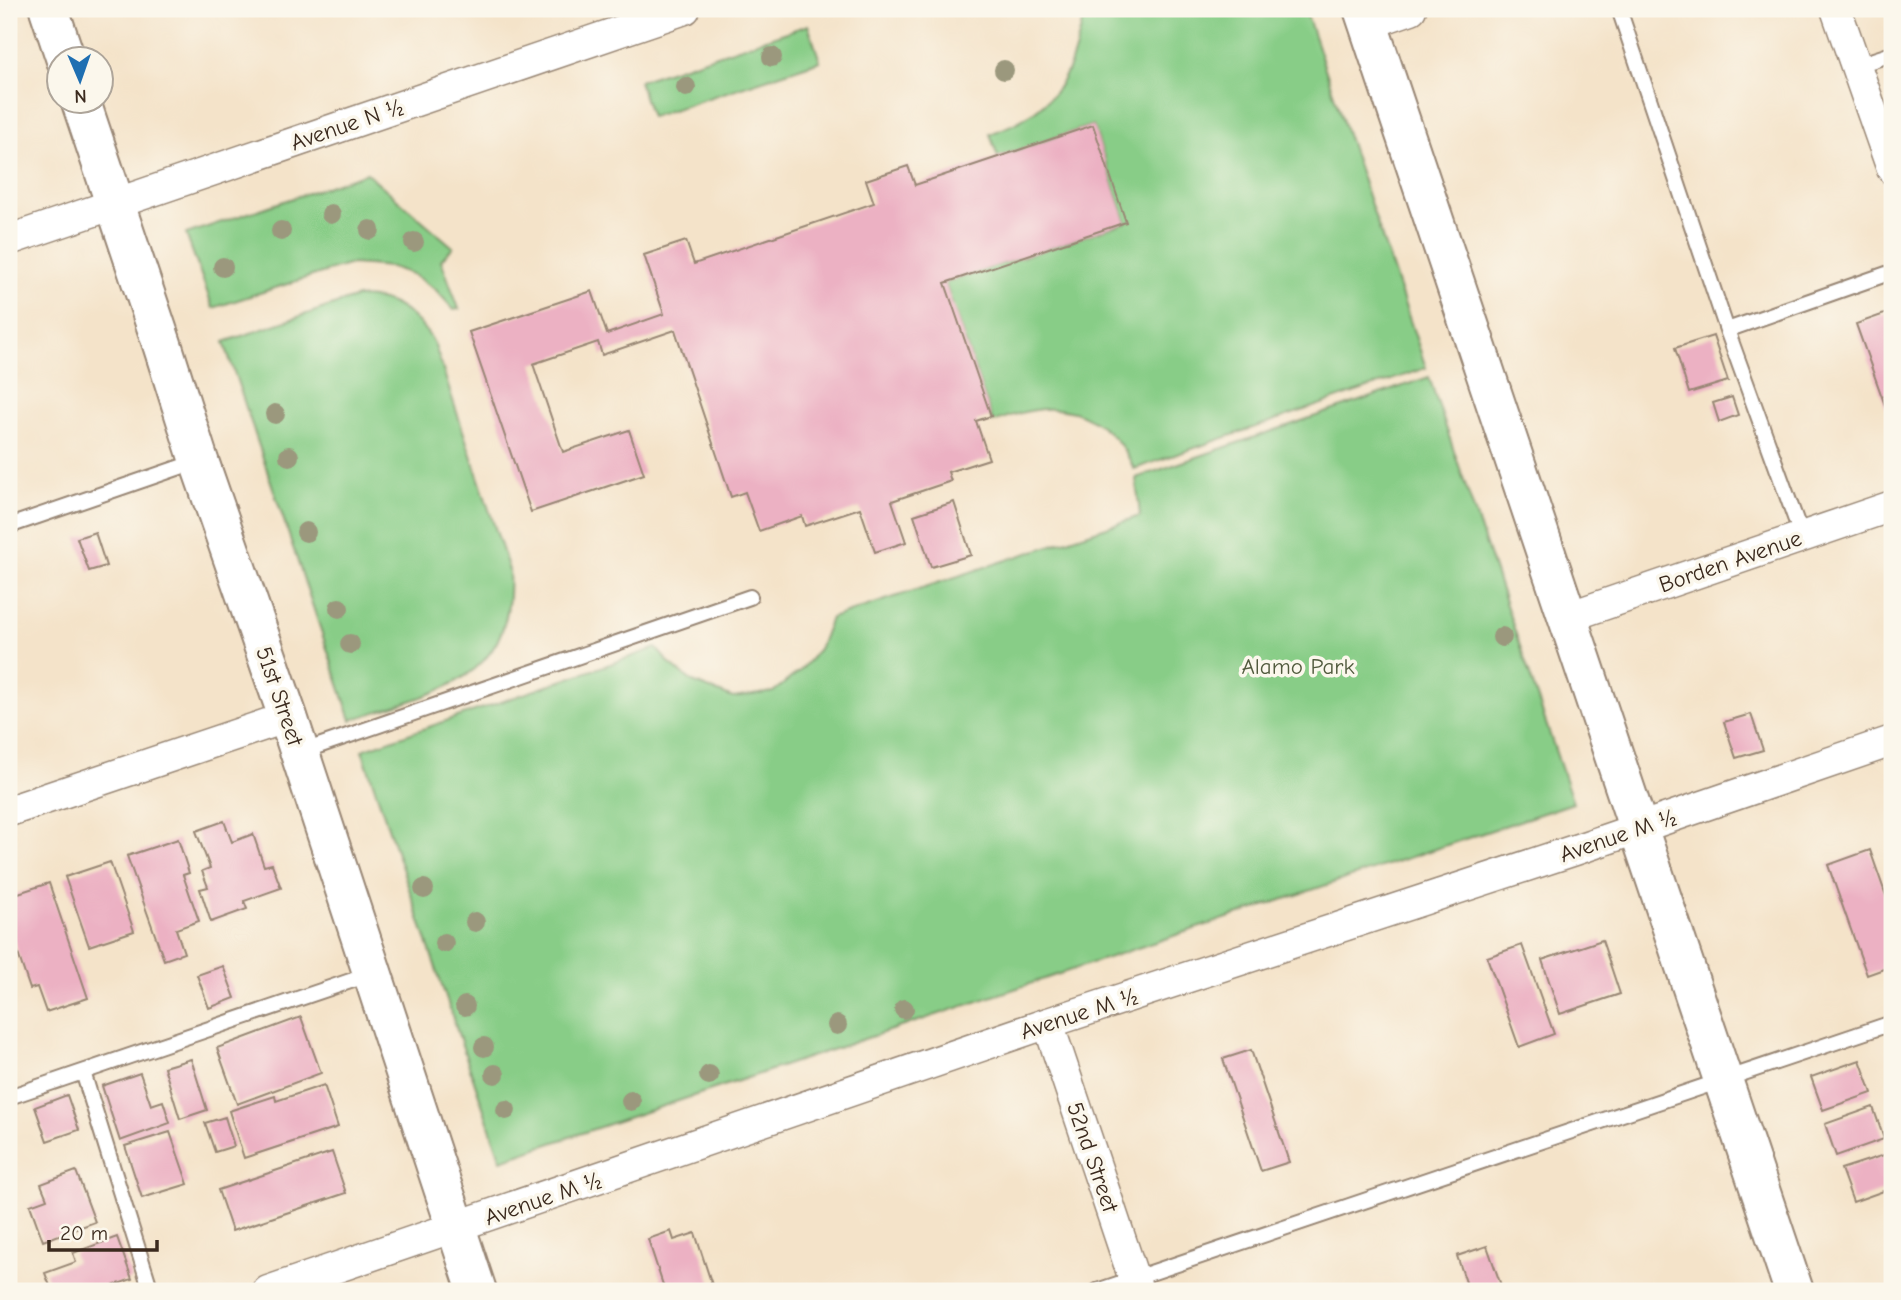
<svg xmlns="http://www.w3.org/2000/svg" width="1901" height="1300" font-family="'Comic Neue',sans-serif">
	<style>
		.green { fill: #88cd87; stroke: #627c52; stroke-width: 2 }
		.building { fill: #ecb1c3 }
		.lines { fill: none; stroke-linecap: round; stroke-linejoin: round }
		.lane-casing { stroke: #988674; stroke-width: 18 }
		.street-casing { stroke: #988674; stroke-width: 33 }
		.secondary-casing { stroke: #988674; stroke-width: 42 }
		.lane { stroke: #fff; stroke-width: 14 }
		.street { stroke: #fff; stroke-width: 30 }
		.secondary { stroke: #fff; stroke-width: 38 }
		.tree { fill: #9b987d }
		.labels { text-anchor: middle; stroke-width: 7; stroke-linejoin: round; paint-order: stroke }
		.street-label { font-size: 23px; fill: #3b2a1e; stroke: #fbf7ec }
		.park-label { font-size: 23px; fill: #525b3e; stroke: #fbf7ec }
	</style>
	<rect width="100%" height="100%" fill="#fbf7ec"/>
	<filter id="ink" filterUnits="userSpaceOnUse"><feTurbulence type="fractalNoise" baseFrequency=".0143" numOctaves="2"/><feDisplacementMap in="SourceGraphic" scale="14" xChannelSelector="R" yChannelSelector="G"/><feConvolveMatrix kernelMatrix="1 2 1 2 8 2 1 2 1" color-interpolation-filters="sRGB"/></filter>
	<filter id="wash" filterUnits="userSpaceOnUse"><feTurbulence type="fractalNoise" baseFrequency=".00686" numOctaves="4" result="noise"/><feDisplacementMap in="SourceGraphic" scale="28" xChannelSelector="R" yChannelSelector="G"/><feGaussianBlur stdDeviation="1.57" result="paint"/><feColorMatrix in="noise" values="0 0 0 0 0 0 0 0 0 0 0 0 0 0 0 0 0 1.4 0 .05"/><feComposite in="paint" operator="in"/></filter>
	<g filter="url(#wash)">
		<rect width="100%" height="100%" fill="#f4e3c9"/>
		<path class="green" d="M1085,9H1305L1426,368L1134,469C1116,427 1077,401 1030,411C1017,413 1005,418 993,422L945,283L1126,222L1093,125L998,157L990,134C1059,108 1071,78 1085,9Z
			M808,25L820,61L651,117L639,81Z
			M367,173L453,247L441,260L459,309L454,310L436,290L412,274L391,267L367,265L351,264L334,269L213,308L186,234Z
			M357,297C392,296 416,313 434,343L509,570C516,683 437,691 351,720L224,342Z
			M1429,377L1573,803L501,1160L362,750L656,648L670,664L693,682L733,698L773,692L801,670L819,649L831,618L1140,516L1136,478Z"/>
		<g id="blocks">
			<path class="building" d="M1093,125L1126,222L945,283L991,416L976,421L989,459L948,472L951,481L892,501L906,542L875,552L860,508L805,526L802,516L759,531L745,492L731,497L675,330L602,355L598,342L533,364L563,452L629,430L644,474L531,512L469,332L592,291L607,334L664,314L644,255L686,241L694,264L874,203L866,180L908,166L915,185Z
				M1890,312L1892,319V425L1856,324Z
				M1713,336L1728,381L1689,393L1675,348Z
				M1732,397L1738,415L1719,422L1713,403Z
				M954,502L971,555L931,567L914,515Z
				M95,532L106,566L89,571L77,538Z
				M1751,714L1763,750L1736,758L1724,722Z
				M224,821L232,842L253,834L264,866L272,864L281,888L244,901L247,909L211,922L200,889L208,887L202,871L210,868L196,831Z
				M178,839L189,873L183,875L199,921L176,929L184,953L164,960L127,856Z
				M1870,850L1892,913V966L1867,975L1828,865Z
				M110,862L134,931L89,946L65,877Z
				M49,883L88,998L46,1012L37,987L30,989L9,927V896Z
				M1602,940L1620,994L1560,1014L1542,960Z
				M1522,945L1554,1034L1519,1047L1487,957Z
				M223,966L235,998L209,1008L197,975Z
				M301,1017L321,1073L237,1104L217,1048Z
				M1251,1050L1289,1162L1261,1171L1223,1059Z
				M191,1059L207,1110L180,1119L164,1067Z
				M1860,1060L1872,1093L1823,1110L1811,1077Z
				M140,1073L151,1105L163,1101L170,1123L120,1141L102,1086Z
				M324,1085L338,1127L244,1158L229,1111L275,1096L276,1101Z
				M67,1095L79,1130L47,1141L35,1107Z
				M1873,1107L1884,1139L1836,1156L1825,1124Z
				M225,1117L234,1146L215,1152L205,1123Z
				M170,1132L188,1184L142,1198L125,1146Z
				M332,1152L346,1193L232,1231L218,1190Z
				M1890,1153L1892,1188L1853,1202L1841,1169Z
				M76,1171L95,1222L43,1241L30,1205L47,1199L41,1184Z
				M671,1231L674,1240L695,1233L714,1291H665L648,1239Z
				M117,1237L132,1279L99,1291H52L45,1273L76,1262L73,1253Z
				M1487,1246L1503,1291H1469L1457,1256Z"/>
		</g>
	</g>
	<g filter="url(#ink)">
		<use href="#blocks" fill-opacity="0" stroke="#988674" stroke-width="2"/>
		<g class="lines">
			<defs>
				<path id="lane" d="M1619,9L1727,330L1802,537
					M1855,66L1892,54
					M1727,330L1892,272
					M9,526L198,461
					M301,752L750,597
					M83,1072L151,1291
					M9,1097L371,974
					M1097,1291L1892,1023"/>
				<path id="street" d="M1836,9L1892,169
					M1368,24L1411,9
					M9,240L685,9
					M1568,617L1892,506
					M9,811L288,717
					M1048,1023L1138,1291
					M268,1291L1048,1023L1575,850L1892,741"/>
				<path id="secondary" d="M49,9L66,60
					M1363,9L1794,1291
					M81,102L162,344L199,461L288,717L477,1291"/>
			</defs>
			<use href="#lane" class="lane-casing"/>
			<use href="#street" class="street-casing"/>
			<use href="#secondary" class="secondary-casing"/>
			<use href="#lane" class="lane"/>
			<use href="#street" class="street"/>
			<use href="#secondary" class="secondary"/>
		</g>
		<g class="tree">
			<circle cx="772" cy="57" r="10"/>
			<circle cx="1004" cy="70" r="10"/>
			<circle cx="686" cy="87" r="10"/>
			<circle cx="331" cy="214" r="10"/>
			<circle cx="370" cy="230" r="10"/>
			<circle cx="281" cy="231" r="10"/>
			<circle cx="414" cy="242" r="10"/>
			<circle cx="223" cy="267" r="10"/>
			<circle cx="275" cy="414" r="10"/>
			<circle cx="289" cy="456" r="10"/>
			<circle cx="306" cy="532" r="10"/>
			<circle cx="339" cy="608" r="10"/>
			<circle cx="1502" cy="637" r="10"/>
			<circle cx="350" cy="644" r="10"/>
			<circle cx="424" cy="889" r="10"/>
			<circle cx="475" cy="922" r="10"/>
			<circle cx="444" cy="943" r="10"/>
			<circle cx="465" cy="1006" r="10"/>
			<circle cx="904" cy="1009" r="10"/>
			<circle cx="837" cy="1025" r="10"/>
			<circle cx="484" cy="1047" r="10"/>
			<circle cx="495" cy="1074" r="10"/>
			<circle cx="709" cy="1075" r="10"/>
			<circle cx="631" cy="1101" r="10"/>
			<circle cx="506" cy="1110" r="10"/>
		</g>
	</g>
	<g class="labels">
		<g class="street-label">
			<text transform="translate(347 124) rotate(-19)" y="8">Avenue N ½</text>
			<text transform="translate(1730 561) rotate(-19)" y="8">Borden Avenue</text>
			<text transform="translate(280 696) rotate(71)" y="8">51st Street</text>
			<text transform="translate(1618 835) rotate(-19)" y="8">Avenue M ½</text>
			<text transform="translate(1079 1013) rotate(-18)" y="8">Avenue M ½</text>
			<text transform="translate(1093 1157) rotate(71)" y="8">52nd Street</text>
			<text transform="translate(543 1198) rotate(-19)" y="8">Avenue M ½</text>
		</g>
		<g class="park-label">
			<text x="1298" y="674">Alamo Park</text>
		</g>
	</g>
	<rect width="1901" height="1300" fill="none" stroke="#fbf7ec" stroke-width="35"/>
	<g transform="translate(80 80) rotate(178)"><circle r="33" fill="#fbf7ec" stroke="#aea59a" stroke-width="2"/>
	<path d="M0-5L12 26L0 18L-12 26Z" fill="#1f6fb2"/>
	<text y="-10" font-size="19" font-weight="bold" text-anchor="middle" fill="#3b2a1e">N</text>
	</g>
	<path d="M49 1240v10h108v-10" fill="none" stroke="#3b2a1e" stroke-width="3.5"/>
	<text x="60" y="1240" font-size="21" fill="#3b2a1e" stroke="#fbf7ec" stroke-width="5" paint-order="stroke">20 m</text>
</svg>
